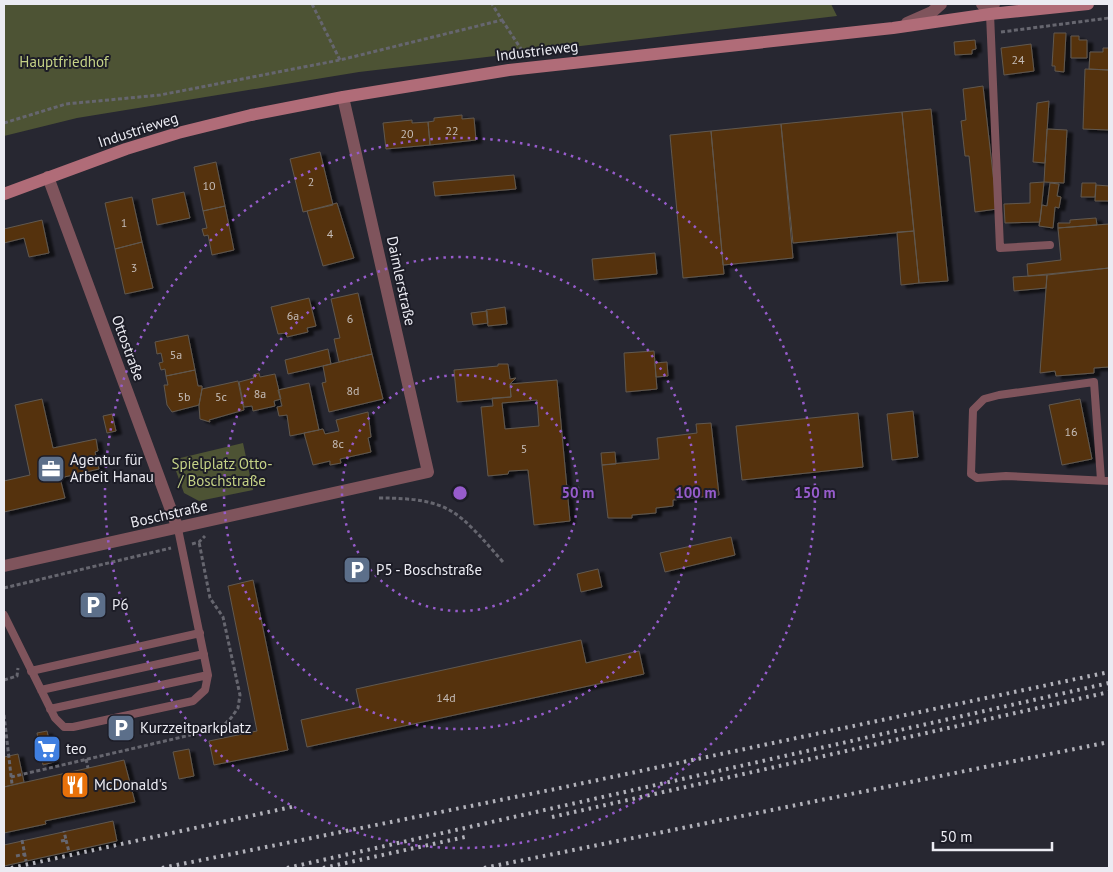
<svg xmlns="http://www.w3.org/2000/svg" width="1113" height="872" font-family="'PT Sans',sans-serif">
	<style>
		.green { fill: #4d5334 }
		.building { fill: #54330e; stroke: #61584f; fill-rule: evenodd; filter: url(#shadow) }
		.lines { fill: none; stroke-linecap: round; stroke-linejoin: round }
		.path { stroke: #66666f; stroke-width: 3; stroke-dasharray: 4 2.5; stroke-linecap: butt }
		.lane { stroke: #7f545c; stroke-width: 8 }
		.street { stroke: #7f545c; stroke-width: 12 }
		.secondary { stroke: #b06c78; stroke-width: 12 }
		.rail { stroke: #b2b2ba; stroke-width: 4; stroke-dasharray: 2.5 5; stroke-linecap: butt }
		.ring { fill: none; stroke: #975ccc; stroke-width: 2.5; stroke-dasharray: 2.5 5 }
		.labels { text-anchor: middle; stroke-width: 4; stroke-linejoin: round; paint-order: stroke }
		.number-label { font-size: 12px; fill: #c5bdb9 }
		.street-label { font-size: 15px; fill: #ebebf2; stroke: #1d1d27 }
		.park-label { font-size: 15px; fill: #c5d286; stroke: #1d1d27 }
		.poi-label { font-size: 15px; fill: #ebebf2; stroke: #1d1d27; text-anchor: start }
		.centre { fill: #975ccc; stroke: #1d1d27; stroke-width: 2.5 }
		.ring-label { font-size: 15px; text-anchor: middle; font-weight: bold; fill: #975ccc; stroke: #1d1d27; stroke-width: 4; stroke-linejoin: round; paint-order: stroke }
	</style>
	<defs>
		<filter id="shadow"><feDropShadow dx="5.5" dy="3" stdDeviation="1" flood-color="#0009"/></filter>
	</defs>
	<rect width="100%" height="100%" fill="#272731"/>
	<path class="green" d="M4,4H831L837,16L359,72L77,118L4,136Z
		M243,443L253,490L199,501L184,493L172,460Z"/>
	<path class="building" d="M1054,33H1066L1064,72L1055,71V66H1052Z
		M1071,36H1079V40H1087V58H1071Z
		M975,40L976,49L972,50V54L955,55L954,42Z
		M1031,44L1034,71L1004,75L1001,48Z
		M1103,48H1109V70L1089,69L1090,52H1103Z
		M1085,69L1109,70V130L1083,129Z
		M983,86L997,209L975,212L969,156H965L961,121L966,120L963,89Z
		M1049,101L1045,163L1033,162L1037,103Z
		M931,109L948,281L919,283L902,112Z
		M902,112L914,231L793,243L781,124Z
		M462,115V119L474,118L476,140L430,145L428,122L434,121V118Z
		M412,120V123L428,122L430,145L386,149L383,123Z
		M781,124L793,258L723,265L711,131Z
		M1047,129L1067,130L1064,183L1044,182Z
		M711,131L724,274L683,278L670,135Z
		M320,152L333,205L303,212L290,159Z
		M216,162L225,206L203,211L194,167Z
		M514,175L516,189L435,196L433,182Z
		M1044,182L1040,222L1005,223L1004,204L1030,203V183Z
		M1050,183L1059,184L1057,196L1061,197L1059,208L1055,207L1053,228L1039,226L1042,205L1047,206Z
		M1082,183H1096L1095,197H1081Z
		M1096,185L1109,186V201H1095Z
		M184,192L190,218L157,225L152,199Z
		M132,197L142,242L115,249L105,203Z
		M337,203L354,258L323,266L307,211Z
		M225,206L234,250L212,255L208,235L204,236L202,229L207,228L203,211Z
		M1096,218L1097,225L1058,228V223H1070V220Z
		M42,220L49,253L29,257L24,238L4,243V229Z
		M1109,224V268L1028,276L1027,264L1061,260L1058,228Z
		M914,231L919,283L901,285L897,232Z
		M142,242L153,288L125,294L115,249Z
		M655,253L657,274L594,280L592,259Z
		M1109,268V367L1094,368V373L1056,376L1055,371L1040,373L1047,275Z
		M1047,275L1046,288L1014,291L1013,277Z
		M358,293L372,354L339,362L334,339L340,338L331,299Z
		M309,298L316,326L307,328L308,332L287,337L286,333L278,334L271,307Z
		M505,307L507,324L488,326L486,310Z
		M487,311L488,323L473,325L471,313Z
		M188,335L195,370L166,376L165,369L161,370L159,363L163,362L161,353L157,354L155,342Z
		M328,349L331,364L288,374L285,360Z
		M654,351L657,389L626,392L624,353Z
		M372,354L383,399L329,412L322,383L326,382L323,366Z
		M667,362L668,376L656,377L655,363Z
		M498,364H508L510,379L516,378L510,384L511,397L457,402L454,370L498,366Z
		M195,370L198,386H202V389L199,405L172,412L167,405L164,385H168L166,376Z
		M259,373L260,377L275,374L281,399L274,401L275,406L253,411L252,406L244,407L239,382L254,378L253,375Z
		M557,380L570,521L534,525L528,470L509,471L508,474L488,476L481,407L493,406L492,398L511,397L510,384ZM537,400L539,426L505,429L502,403Z
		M238,381L244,410L209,420L210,422L200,419L199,405L202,389Z
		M309,383L319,430L290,436L287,415L279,416L277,407L282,406L278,390Z
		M42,399L53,448L96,439L98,451L95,452L99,469L60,478L65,498L4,512V481L30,475L15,405Z
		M1080,399L1092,459L1062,465L1049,405Z
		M913,411L918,457L892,460L887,414Z
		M368,412L371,437L368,438L371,452L340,459L341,463L330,465V461L313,465L304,433L323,429L325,434L339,431L336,420Z
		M858,413L863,467L742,480L736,426Z
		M112,414L116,431L107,433L103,416Z
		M711,423L719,495L673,500V506L656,508V513L632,515V518H608L602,465L659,459L657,438L697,433L696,424Z
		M615,452L616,464L602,465L601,453Z
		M731,537L735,555L665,572L660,553Z
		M598,569L602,587L581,592L577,574Z
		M253,580L288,750L214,765L209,741L257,731L228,586Z
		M581,640L586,663L639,651L644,674L307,747L301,720L360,707L356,689Z
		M47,731L54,762L43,765L37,733Z
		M189,749L194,776L179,779L173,752Z
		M18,754L24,782L4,787V757Z
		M124,760L135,802L45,821L46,824L4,833V787Z
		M113,821L117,841L4,866V845Z"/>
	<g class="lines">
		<path class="path" d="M312,4L340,60
			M502,20L525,55
			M1001,32L1109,18
			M4,123L66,104L160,95L340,60L502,20L492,4
			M379,498C450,498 458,511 503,562
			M192,544L199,542L205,536
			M4,588L171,548
			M4,680L17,676L18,668
			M4,715L12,784
			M86,759L88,768
			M11,777L212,730L223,726L231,718L238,708L240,695L223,617L210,598L199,542
			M22,840L26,861
			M66,840L69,852
			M61,841L66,840L64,831
			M16,856L25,854"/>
		<path class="lane" d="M990,14L1000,248L1050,245
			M1101,480L1094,382L999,395L984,399L973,410L971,474L977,478L1006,476L1109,481
			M4,615L55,718L64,727H73L193,701L205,690L208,675L178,529
			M31,671L200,633
			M41,690L204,654
			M50,709L208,675"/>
		<path class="street" d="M982,4L990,14L994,4
			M907,23L932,12L941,4
			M48,177L178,529
			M4,566L428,472L343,97"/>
		<path class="secondary" d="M4,194L126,149L178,133L251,115L343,97L509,70L893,28L990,14L1088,4"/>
		<path class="rail" d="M552,817L1109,692
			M11,868L296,806
			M162,868L560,788L1109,672
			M287,868L1109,683
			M323,868L465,837
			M484,868L1109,742"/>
	</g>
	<g class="ring">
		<circle cx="460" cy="493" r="118"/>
		<circle cx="460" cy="493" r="236"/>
		<circle cx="460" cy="493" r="355"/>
	</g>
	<defs>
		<symbol id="office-square" viewBox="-11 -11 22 22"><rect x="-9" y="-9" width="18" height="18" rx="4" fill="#5c6f8a" stroke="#1d1d27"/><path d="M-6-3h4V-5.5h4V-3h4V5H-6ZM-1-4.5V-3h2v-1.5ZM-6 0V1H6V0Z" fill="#fff"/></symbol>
		<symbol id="parking-square" viewBox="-11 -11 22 22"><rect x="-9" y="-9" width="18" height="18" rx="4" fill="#5c6f8a" stroke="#1d1d27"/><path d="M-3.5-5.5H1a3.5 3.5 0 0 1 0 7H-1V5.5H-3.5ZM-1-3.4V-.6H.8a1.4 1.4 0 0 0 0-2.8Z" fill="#fff"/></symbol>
		<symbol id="supermarket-square" viewBox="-11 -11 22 22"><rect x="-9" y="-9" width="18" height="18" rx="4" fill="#3f7fe0" stroke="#1d1d27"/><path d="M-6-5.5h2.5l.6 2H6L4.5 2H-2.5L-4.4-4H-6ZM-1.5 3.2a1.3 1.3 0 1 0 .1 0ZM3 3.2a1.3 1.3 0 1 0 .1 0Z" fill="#fff"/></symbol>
		<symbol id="restaurant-square" viewBox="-11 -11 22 22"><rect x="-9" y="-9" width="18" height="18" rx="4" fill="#e8710a" stroke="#1d1d27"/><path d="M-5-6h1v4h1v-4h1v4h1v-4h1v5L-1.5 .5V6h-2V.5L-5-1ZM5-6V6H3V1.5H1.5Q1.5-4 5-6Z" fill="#fff"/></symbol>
	</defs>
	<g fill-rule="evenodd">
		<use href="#office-square" x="35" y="453" width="32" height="32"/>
		<use href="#parking-square" x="341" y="554" width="32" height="32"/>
		<use href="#parking-square" x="77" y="589" width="32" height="32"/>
		<use href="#parking-square" x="105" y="712" width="32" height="32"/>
		<use href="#supermarket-square" x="31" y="733" width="32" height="32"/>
		<use href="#restaurant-square" x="59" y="769" width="32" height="32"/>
	</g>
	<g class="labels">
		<g class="number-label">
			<text x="1018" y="64">24</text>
			<text x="452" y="135">22</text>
			<text x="407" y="138">20</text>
			<text x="311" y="186">2</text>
			<text x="209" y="190">10</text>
			<text x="124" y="227">1</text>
			<text x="330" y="238">4</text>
			<text x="134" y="272">3</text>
			<text x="293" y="320">6a</text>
			<text x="350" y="323">6</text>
			<text x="176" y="359">5a</text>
			<text x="353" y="395">8d</text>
			<text x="260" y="398">8a</text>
			<text x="184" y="401">5b</text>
			<text x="221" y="401">5c</text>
			<text x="1071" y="436">16</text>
			<text x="338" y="448">8c</text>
			<text x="524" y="453">5</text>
			<text x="446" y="702">14d</text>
		</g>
		<g class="street-label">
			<text transform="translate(537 51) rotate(-7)" y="5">Industrieweg</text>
			<text transform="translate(138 130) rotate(-18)" y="5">Industrieweg</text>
			<text transform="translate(401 281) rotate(78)" y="5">Daimlerstraße</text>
			<text transform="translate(128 348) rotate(70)" y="5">Ottostraße</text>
			<text transform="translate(169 514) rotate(-13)" y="5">Boschstraße</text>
		</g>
		<g class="park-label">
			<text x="64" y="67">Hauptfriedhof</text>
			<text x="222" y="469">Spielplatz Otto-<tspan x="222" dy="17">/ Boschstraße</tspan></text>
		</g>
		<g class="poi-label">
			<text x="70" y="465">Agentur für<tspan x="70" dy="17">Arbeit Hanau</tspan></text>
			<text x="376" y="575">P5 - Boschstraße</text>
			<text x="112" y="610">P6</text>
			<text x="140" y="733">Kurzzeitparkplatz</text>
			<text x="66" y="754">teo</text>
			<text x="94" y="790">McDonald's</text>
		</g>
	</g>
	<circle cx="460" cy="493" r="8" class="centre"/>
	<g class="ring-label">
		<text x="578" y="498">50 m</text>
		<text x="696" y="498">100 m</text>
		<text x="815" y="498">150 m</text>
	</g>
	<rect width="1113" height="872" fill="none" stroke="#ebebf2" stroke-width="10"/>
	<path d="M933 842v8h119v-8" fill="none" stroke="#ebebf2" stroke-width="2.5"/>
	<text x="940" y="842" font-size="15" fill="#ebebf2" stroke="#1d1d27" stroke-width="4" paint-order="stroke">50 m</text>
</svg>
